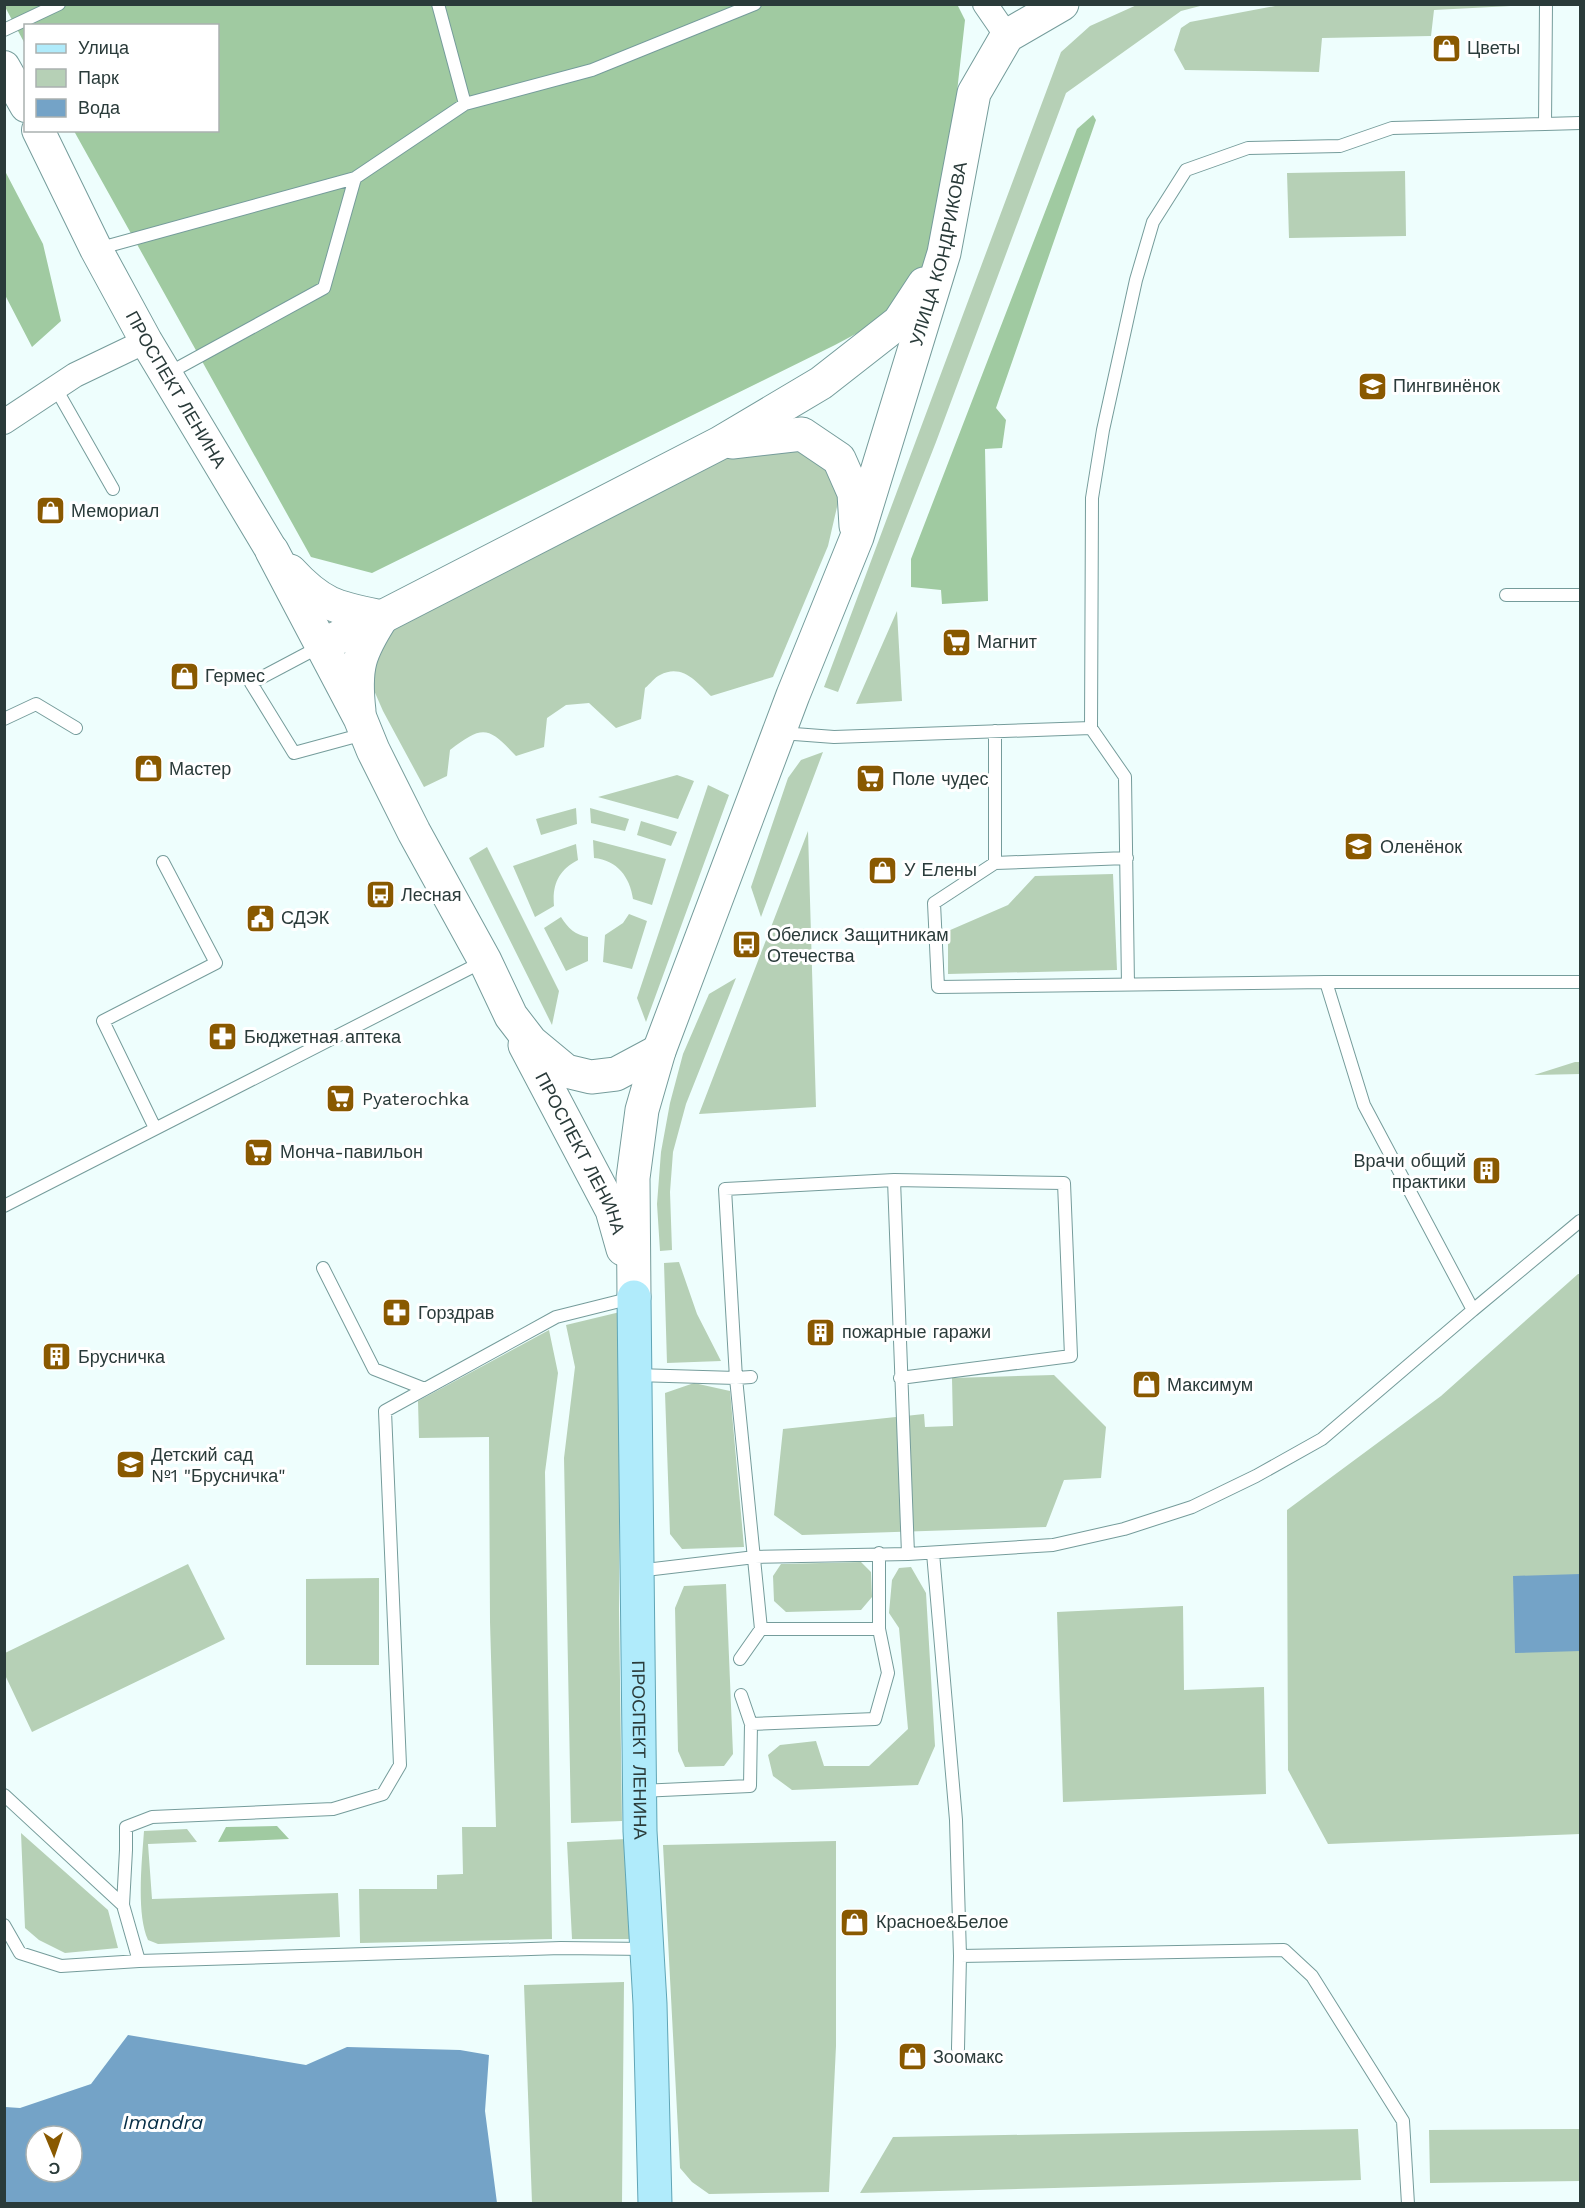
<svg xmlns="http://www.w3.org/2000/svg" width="1585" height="2208" font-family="'Work Sans',sans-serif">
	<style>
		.green { fill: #b6d0b6 }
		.forest { fill: #a0caa1 }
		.water { fill: #74a3c7; fill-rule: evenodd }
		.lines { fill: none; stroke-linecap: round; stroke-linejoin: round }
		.service-casing { stroke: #759c9b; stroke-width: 14 }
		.minor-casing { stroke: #759c9b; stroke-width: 26 }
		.tertiary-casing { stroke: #759c9b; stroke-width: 34 }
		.secondary-casing { stroke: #759c9b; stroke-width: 35 }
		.primary-casing { stroke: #5fa5b6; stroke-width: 35 }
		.service { stroke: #fff; stroke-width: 12 }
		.minor { stroke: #fff; stroke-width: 24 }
		.tertiary { stroke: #fff; stroke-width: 32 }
		.secondary { stroke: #fff; stroke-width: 33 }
		.primary { stroke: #b0ebfb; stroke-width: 33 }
		.labels { text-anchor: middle; stroke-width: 6; stroke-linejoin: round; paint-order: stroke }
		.poi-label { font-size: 18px; fill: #2a3b3a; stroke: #fff; text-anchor: start }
		.street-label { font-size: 18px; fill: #2a3b3a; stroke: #fff }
		.water-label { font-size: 20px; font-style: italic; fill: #042c45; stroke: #fff }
	</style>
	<rect width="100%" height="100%" fill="#eefefd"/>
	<path class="green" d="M1139,4L1204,5L1181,11L1066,93L936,442L838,692L824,687L1061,52L1090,26Z
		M1280,5L1510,4L1511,6L1434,10L1431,36L1322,38L1319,72L1185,70L1174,50L1181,28L1190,22Z
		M1405,171L1406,236L1289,238L1287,173Z
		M757,445L800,448L823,465L840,494L828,546L773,677L711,696C697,682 682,663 660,675C655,677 650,684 645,688L641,719L616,728L589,703L566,705L547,718L544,747L516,756C488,726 483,725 450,750L447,776L424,787L383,711L369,679L379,634L723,460Z
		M897,611L902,701L856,704Z
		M823,752L761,917L751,887L788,778L801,760Z
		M677,775L694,781L678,819L598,797Z
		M708,785L729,795L646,1022L637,998Z
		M576,808L577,824L541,835L536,819Z
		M590,808L629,819L625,831L591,823Z
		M641,821L677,832L671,846L637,835Z
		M808,831L816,1107L699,1114Z
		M593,840L666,859L652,905L633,899C630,877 617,860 594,858Z
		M576,844L578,860C559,870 552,884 554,906L535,917L513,866Z
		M487,847L559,991L552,1025L469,858Z
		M1113,874L1117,970L948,974V931L1008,905L1035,876Z
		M629,914L647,921L632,969L603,962L605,935L623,923Z
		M561,917C568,928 575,935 588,937V961L566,971L544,928Z
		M736,978L686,1104L673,1152L670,1192L672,1250L660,1251L657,1204L661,1152L670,1103L683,1054L709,994Z
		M1575,1062H1580V1074L1534,1075Z
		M679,1262L697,1314L721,1361L667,1363L664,1263Z
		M1578,1274H1580V1834L1328,1844L1288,1770L1287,1510L1441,1396Z
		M620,1312L619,1610L622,1821L571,1823L564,1458L575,1367L566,1325Z
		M549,1330L558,1373L545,1472L552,1939L360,1943L359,1889H437V1875L463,1874L462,1827H496L490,1622L489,1437L419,1438L418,1401Z
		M1054,1375L1106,1427L1101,1478L1064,1480L1046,1527L802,1535L774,1515L783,1429L924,1414L925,1427L953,1426L952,1378Z
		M694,1383L730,1391L744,1547L682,1549L670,1534L665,1393Z
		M861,1562L871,1572L872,1597L861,1610L786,1612L774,1601L773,1576L781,1564Z
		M188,1564L225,1639L32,1732L5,1675V1653Z
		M911,1567L926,1593L935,1746L918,1785L792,1790L773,1776L768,1755L780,1745L816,1741L824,1766H869L908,1729L899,1628L889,1613L892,1580L899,1568Z
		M379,1578V1665H306V1579Z
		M726,1584L733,1754L724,1766L685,1767L678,1751L675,1608L684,1586Z
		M1183,1606L1184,1690L1264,1687L1266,1794L1063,1802L1057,1612Z
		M187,1829L197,1842L148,1844L152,1899L338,1893L340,1937L158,1944L148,1940C136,1914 142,1860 144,1831Z
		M21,1833L108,1910L118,1948L65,1953L39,1940L25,1928Z
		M626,1839L630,1939H572L567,1842Z
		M836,1841V2046L829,2192L709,2194L692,2182L680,2168L663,1845Z
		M624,1982L622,2203H532L524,1985Z
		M1358,2129L1361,2180L860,2193L893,2137Z
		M1580,2129V2181L1430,2183L1429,2130Z"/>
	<path class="forest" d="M957,4L965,20L956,101L935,234L917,288L878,322L835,345L372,573L311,557L74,131L218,130V26H26L25,44L4,5Z
		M1093,115L1096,120L996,408L1006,420L1002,448L985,449L988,601L942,604L941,590L911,587V559L1077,129Z
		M5,171L43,244L61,321L32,347L5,295Z
		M277,1826L289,1839L218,1842L226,1827Z"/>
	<path class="water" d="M1580,1574V1651L1515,1653L1513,1576Z
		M128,2035L306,2065L347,2047L460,2050L489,2055L485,2111L497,2203H5V2107L20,2108L91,2084ZM36,2136H72V2172H36Z"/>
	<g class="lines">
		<defs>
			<path id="service" d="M438,4L465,104
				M4,30L59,4
				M1545,124L1580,123
				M97,249L355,178L465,104L592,70L755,4
				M167,374L324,288L355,178
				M55,387L113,489
				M1506,595H1580
				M321,646L251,683L294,753L364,734
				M4,719L36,704L76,728
				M995,731V863
				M781,733L834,737L1091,728
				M1127,858L995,863L934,903L938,987L1326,982H1580
				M1128,985L1125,777L1091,728L1092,498L1103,430L1136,280L1153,222L1186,170L1248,148L1340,146L1392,128L1545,124L1546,4
				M155,1128L103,1021L216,963L163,862
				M4,1206L484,961
				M323,1268L374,1369L425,1389
				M1473,1310L1580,1221
				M636,1375L736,1378L751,1377
				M900,1378L1071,1356L1064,1183L894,1180L908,1554
				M879,1553V1629
				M933,1553L956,1820L960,1956
				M637,1571L755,1557L908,1554L1053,1545L1124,1529L1192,1507L1256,1476L1322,1439L1473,1310L1364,1105L1326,982
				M740,1659L761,1629L736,1378L725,1189L894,1180
				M751,1724L875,1719L888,1673L879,1629H761
				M640,1791L750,1786L751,1724L741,1695
				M4,1795L123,1905
				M4,1925L20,1953L61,1966L139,1961L561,1948L646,1949
				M139,1961L123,1905L126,1850V1827L152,1817L333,1809L383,1794L400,1765L385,1411L556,1317L632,1298
				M958,2049L960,1956L1284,1950L1312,1976L1403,2121L1408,2204"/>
			<path id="minor" d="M985,4L1007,36
				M4,422L75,375L146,341"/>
			<g id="tertiary">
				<path d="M4,67L26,106"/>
				<path id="s1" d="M38,130L96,249L146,341L272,551"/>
			</g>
			<g id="secondary">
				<path d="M732,442L802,434L839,459L854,493L856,526"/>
				<path d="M272,551L360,718L373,750L414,832L485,961L511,1016L531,1042L566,1071L591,1077L616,1074L659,1051"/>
				<path d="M290,571C322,606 338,608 382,617"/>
				<path d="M322,645L382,617L720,443L821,383L899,322L924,284"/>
				<path d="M359,711C354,667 359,653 382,617"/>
				<path id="s2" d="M525,1045L612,1210L623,1249"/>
				<path id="s3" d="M634,1297L633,1178L642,1110L659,1051L793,695L857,537L944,253L974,93L1007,36L1062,4"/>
			</g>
			<g id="primary">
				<path id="s4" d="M634,1297L640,1831L650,2004L655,2204"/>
			</g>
		</defs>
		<use href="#service" class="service-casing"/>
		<use href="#minor" class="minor-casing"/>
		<use href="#tertiary" class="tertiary-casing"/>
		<use href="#secondary" class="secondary-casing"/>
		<use href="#primary" class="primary-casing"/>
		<use href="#service" class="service"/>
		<use href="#minor" class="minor"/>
		<use href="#tertiary" class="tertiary"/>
		<use href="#secondary" class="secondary"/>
		<use href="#primary" class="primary"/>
	</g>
	<defs>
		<symbol id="shop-square" viewBox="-11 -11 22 22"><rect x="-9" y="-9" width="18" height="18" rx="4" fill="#895900" stroke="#fff"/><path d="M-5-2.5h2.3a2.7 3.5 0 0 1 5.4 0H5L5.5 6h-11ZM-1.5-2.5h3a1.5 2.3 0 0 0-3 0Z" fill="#fff"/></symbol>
		<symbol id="school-square" viewBox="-11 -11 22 22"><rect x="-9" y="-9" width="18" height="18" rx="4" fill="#895900" stroke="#fff"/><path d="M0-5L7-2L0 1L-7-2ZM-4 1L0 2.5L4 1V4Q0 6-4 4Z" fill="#fff"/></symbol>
		<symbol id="supermarket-square" viewBox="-11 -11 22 22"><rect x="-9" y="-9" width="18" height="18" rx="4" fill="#895900" stroke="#fff"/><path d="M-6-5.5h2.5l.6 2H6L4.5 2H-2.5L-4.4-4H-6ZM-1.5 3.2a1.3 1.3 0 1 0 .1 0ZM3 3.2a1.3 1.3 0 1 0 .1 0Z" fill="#fff"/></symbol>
		<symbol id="bus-square" viewBox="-11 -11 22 22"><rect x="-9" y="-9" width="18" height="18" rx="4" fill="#895900" stroke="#fff"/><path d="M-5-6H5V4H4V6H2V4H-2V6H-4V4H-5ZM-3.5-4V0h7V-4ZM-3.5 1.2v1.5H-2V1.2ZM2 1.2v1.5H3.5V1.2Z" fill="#fff"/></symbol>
		<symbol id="civic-square" viewBox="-11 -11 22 22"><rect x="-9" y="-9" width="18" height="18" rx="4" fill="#895900" stroke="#fff"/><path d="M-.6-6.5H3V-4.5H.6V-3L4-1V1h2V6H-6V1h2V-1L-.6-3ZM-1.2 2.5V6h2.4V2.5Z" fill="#fff"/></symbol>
		<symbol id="pharmacy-square" viewBox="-11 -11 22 22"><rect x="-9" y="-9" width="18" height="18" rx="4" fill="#895900" stroke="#fff"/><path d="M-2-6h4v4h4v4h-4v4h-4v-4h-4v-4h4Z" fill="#fff"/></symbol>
		<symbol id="building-square" viewBox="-11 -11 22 22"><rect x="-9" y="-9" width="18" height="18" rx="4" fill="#895900" stroke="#fff"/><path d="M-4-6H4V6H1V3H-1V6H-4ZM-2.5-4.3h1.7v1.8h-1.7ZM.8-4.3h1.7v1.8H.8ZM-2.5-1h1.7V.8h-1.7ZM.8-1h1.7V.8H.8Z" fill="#fff"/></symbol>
	</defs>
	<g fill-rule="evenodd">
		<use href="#shop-square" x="1430" y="32" width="33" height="33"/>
		<use href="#school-square" x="1356" y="370" width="33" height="33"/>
		<use href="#shop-square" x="34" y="494" width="33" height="33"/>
		<use href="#supermarket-square" x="940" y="626" width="33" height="33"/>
		<use href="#shop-square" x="168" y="660" width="33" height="33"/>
		<use href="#shop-square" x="132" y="752" width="33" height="33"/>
		<use href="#supermarket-square" x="854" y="762" width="33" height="33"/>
		<use href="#school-square" x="1342" y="830" width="33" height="33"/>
		<use href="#shop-square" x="866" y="854" width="33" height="33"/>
		<use href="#bus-square" x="364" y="878" width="33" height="33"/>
		<use href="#civic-square" x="244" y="902" width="33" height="33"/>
		<use href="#bus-square" x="730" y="928" width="33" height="33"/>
		<use href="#pharmacy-square" x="206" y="1020" width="33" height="33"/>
		<use href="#supermarket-square" x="324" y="1082" width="33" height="33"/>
		<use href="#supermarket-square" x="242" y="1136" width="33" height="33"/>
		<use href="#building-square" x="1470" y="1154" width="33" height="33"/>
		<use href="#pharmacy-square" x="380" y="1296" width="33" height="33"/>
		<use href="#building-square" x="804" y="1316" width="33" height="33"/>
		<use href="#building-square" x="40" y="1340" width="33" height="33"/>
		<use href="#shop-square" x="1130" y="1368" width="33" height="33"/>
		<use href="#school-square" x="114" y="1448" width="33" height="33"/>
		<use href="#shop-square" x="838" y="1906" width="33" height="33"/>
		<use href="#shop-square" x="896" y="2040" width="33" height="33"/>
	</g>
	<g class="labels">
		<g class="poi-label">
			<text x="1467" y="54">Цветы</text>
			<text x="1393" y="392">Пингвинёнок</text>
			<text x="71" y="517">Мемориал</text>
			<text x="977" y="648">Магнит</text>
			<text x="205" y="682">Гермес</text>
			<text x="169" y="775">Мастер</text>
			<text x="892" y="785">Поле чудес</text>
			<text x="1380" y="853">Оленёнок</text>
			<text x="904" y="876">У Елены</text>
			<text x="401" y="901">Лесная</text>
			<text x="281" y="924">СДЭК</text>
			<text x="767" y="941">Обелиск Защитникам<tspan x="767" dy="21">Отечества</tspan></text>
			<text x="244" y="1043">Бюджетная аптека</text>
			<text x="362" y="1105">Pyaterochka</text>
			<text x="280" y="1158">Монча-павильон</text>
			<text x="1466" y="1167" text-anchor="end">Врачи общий<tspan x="1466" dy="21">практики</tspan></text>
			<text x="418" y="1319">Горздрав</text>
			<text x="842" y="1338">пожарные гаражи</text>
			<text x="78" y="1363">Брусничка</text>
			<text x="1167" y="1391">Максимум</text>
			<text x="151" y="1461">Детский сад<tspan x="151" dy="21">№1 "Брусничка"</tspan></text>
			<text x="876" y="1928">Красное&amp;Белое</text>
			<text x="933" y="2063">Зоомакс</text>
		</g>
		<g class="street-label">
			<text dy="6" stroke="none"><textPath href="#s3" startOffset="1095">УЛИЦА КОНДРИКОВА</textPath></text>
			<text dy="6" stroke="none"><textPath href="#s1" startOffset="294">ПРОСПЕКТ ЛЕНИНА</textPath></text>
			<text dy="6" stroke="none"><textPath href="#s2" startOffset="122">ПРОСПЕКТ ЛЕНИНА</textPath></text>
			<text dy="6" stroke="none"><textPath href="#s4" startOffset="453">ПРОСПЕКТ ЛЕНИНА</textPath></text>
		</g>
		<g class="water-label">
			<text x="163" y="2129">Imandra</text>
		</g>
	</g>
	<rect width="1585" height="2208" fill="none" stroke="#2a3b3a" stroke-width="12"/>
	<rect x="24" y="24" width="195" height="108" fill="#ffffff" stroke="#aab1b0" stroke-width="1.5"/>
	<rect x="36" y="44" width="30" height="9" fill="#b0ebfb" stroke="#aab1b0" stroke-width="1.5"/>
	<text x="78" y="54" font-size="18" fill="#2a3b3a">Улица</text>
	<rect x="36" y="69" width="30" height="18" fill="#b6d0b6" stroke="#aab1b0" stroke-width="1.5"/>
	<text x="78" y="84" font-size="18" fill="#2a3b3a">Парк</text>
	<rect x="36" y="99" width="30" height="18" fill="#74a3c7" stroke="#aab1b0" stroke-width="1.5"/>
	<text x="78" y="114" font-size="18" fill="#2a3b3a">Вода</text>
	<g transform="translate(54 2154) rotate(178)"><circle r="28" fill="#ffffff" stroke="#aab1b0" stroke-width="1.5"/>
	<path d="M0-4.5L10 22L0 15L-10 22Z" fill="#895900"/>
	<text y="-9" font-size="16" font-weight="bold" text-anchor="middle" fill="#2a3b3a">С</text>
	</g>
</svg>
